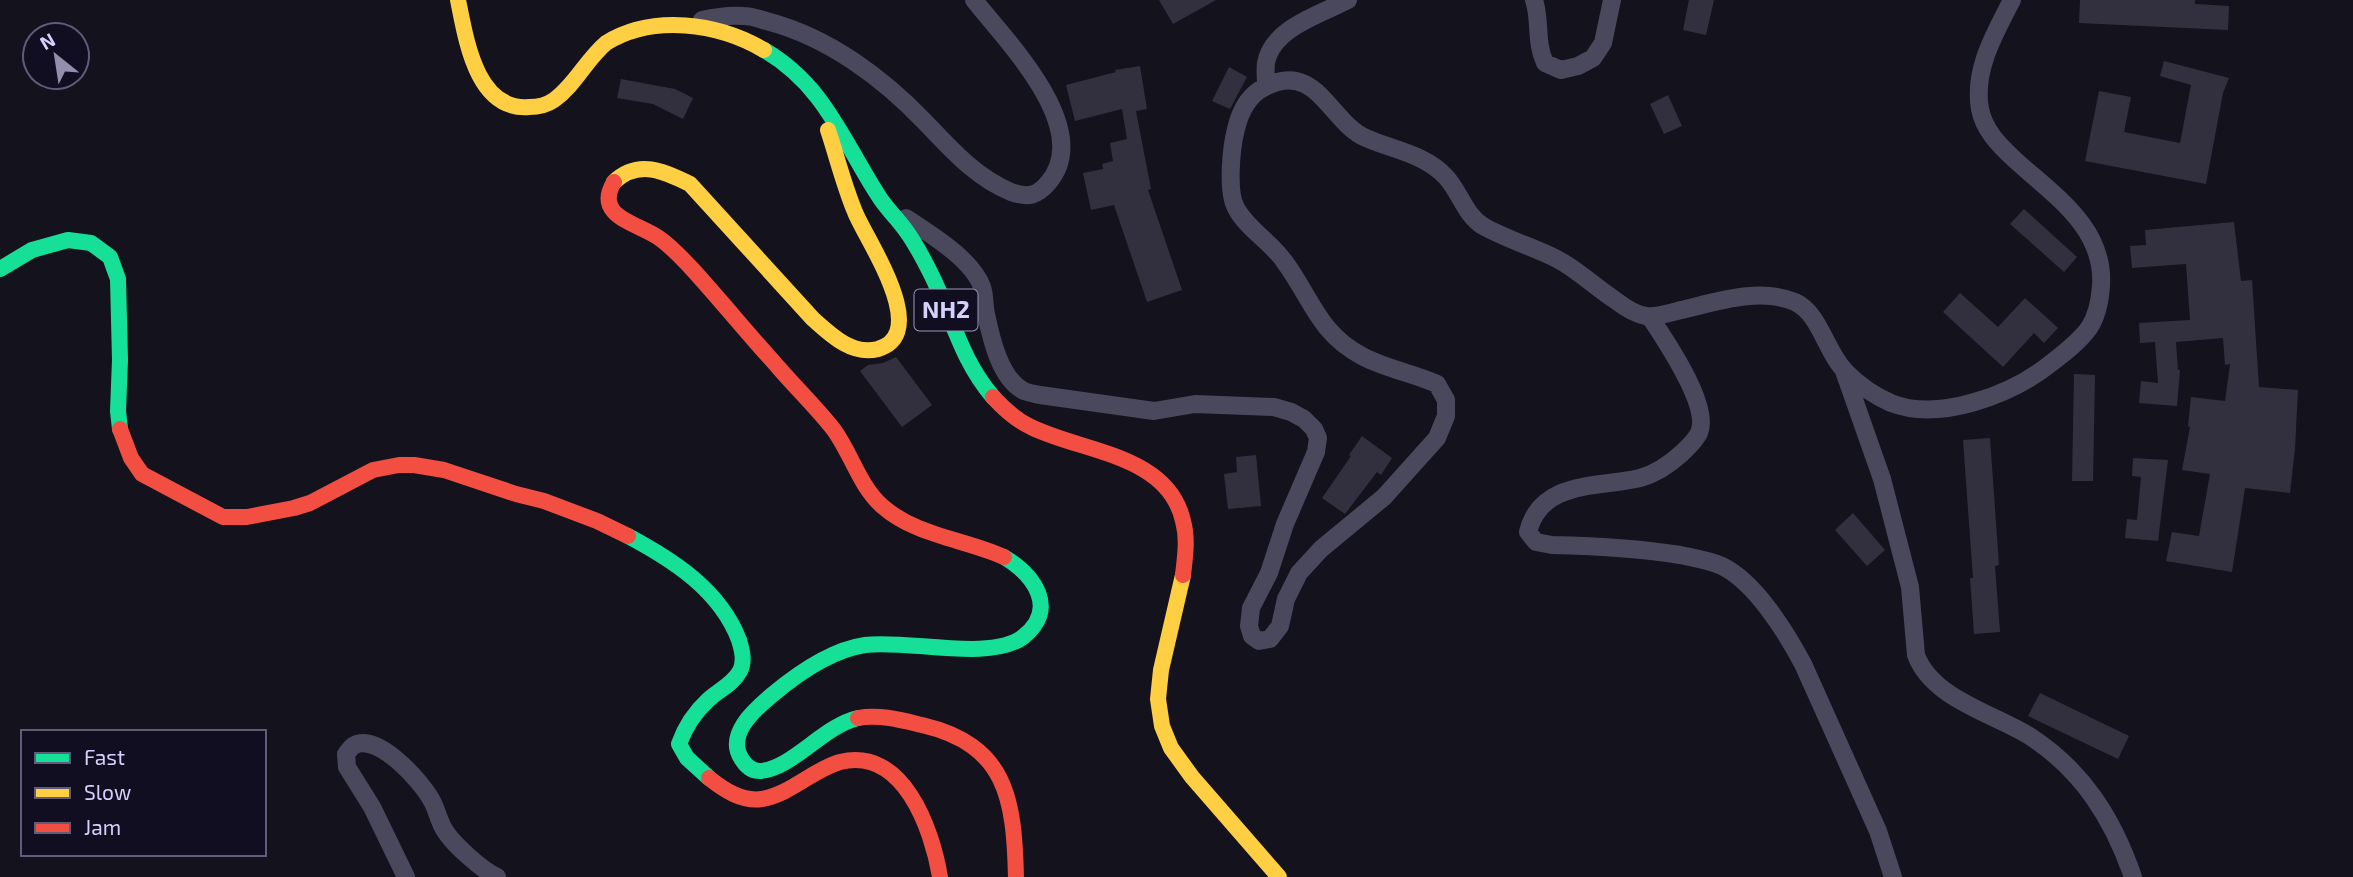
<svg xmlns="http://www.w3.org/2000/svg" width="2353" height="877" font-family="'Exo 2',sans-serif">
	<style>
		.building { fill: #32303f }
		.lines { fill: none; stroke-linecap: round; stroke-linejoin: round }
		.street { stroke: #49485d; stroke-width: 18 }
		.fast { stroke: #16e098; stroke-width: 16 }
		.slow { stroke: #ffcf43; stroke-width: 16 }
		.jam { stroke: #f24e42; stroke-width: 16 }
		.labels { text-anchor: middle; stroke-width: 5; stroke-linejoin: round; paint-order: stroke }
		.shield { fill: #110e21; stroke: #9a96ba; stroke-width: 2 }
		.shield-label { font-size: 24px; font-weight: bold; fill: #d5d1fc }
	</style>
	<rect width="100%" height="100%" fill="#14121d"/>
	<path class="building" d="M1159,0H1216L1173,24Z
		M1689,0H1714L1706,35L1683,30Z
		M2080,0H2195V4L2229,6L2228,30L2079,23Z
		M2164,61L2229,78L2223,93L2206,184L2085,161L2099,91L2131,97L2124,132L2180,143L2191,85L2160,76Z
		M1140,66L1147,109L1136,111L1151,189L1148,190L1182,290L1147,302L1114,205L1091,210L1083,173L1103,169L1102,164L1113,161L1110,143L1127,139L1122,109L1075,121L1066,85L1116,72L1115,70Z
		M1229,67L1247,77L1230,109L1212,101Z
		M621,79L675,89L693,98L683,119L653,104L617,98Z
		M1668,95L1682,126L1664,134L1650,104Z
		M2024,209L2077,257L2064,272L2010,224Z
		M2234,222L2241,281L2252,280L2259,387L2298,390L2295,448L2290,493L2245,488L2232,572L2166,561L2172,532L2199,536L2210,474L2182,470L2190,427L2188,426L2191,397L2225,401L2230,364L2225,365L2223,338L2176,342L2178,370H2180L2177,406L2139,403L2141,381L2158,383L2155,342L2140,343L2139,323L2190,320L2186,264L2132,268L2130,246L2146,245L2145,230Z
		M1960,293L1998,327L2025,298L2058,328L2044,343L2034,333L2003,367L1943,312Z
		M896,357L932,405L902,427L860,371L868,365L883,363Z
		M2074,374L2095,375L2093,481H2072Z
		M1362,436L1392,458L1381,475L1377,472L1345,514L1322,498L1351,456L1349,455Z
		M1990,438L1999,565L1995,566L2000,632L1974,634L1970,578H1973L1963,440Z
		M1256,455L1261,506L1228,509L1224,474L1237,472L1236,457Z
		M2133,458L2168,460L2158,541L2125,538L2127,519L2137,520L2141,477L2132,476Z
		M1853,513L1885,550L1867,566L1835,530Z
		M2040,693L2129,736L2118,759L2028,716Z"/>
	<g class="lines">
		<path class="street" d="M1534,0C1541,21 1535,42 1545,63L1561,70L1578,66L1593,58L1603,43L1612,0
			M702,20C715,17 731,15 744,16C753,16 762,20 770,22C829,38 883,78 925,122C951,149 975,177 1011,192C1028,198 1037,196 1048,183C1095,129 1006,41 974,0
			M1266,86C1266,79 1265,70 1266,63C1272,28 1321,14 1348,0
			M906,218C930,234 972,259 982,287C985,295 984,306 986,314C991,338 1000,379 1024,391C1029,393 1035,394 1040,395L1154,411L1195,404L1274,407L1291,412L1304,419L1314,429L1318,438L1316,452L1285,524L1269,573L1251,608L1249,626L1252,636L1259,641L1270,639L1280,626L1286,599L1299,573L1321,549L1384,497L1437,438L1446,416V400L1437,384C1413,373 1386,369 1362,356C1318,333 1311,297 1284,261C1271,242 1247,229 1236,208C1227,192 1231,148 1236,129C1240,112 1248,95 1265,87C1317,60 1329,122 1366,138C1393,150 1425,154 1446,177C1460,192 1465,215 1483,226C1506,239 1533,247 1557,259C1578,270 1595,287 1615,300C1624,307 1634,314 1646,316C1657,317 1670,313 1681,310C1716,302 1760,287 1795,302C1821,314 1826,354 1847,373C1859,385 1875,396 1891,403C1939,422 2011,395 2050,364C2063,354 2079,342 2089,328C2097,316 2100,300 2101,286C2105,227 2053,195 2014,159C1999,145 1984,130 1980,109C1973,70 1995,33 2012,0
			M1650,317C1665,340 1711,406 1699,433C1695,441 1688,447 1682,453C1670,464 1655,474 1640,478C1600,488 1541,479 1528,532L1536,542L1552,545C1595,546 1638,548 1680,555C1694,558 1709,560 1722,566C1755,582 1786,632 1803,664L1878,831L1893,877
			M1844,371L1882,479L1910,587L1916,655C1932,699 1995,714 2031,737C2083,771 2113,819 2133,877
			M406,877L372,807L347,767L346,754C348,752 350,748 353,746C377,731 422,782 432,801C437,810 439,822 445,831C454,845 482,870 497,877"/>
		<path class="fast" d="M764,50C824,85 842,139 878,195C885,207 896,217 904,228C915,242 923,258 931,274C953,318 960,358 993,397
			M0,269L32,250L68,240L91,243L110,257L118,279L120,360L118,411L120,429
			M628,536C673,560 720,590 739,640C742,650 745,661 740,671C733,684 719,690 708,700C695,712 685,727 679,744L687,758L709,778
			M858,718C823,726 792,769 760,771C753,771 747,767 743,761C724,736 754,710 772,695C797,674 831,650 865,645C906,639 990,662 1023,637C1059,609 1034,575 1004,557"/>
		<path class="slow" d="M458,0C466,39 476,111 529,107C537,107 547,105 554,100C575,85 586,60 606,43C653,14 718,23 764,50
			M614,182C638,159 664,171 690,184L813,319C831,335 852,356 878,349C932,333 866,240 855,212C844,186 837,157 828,130
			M1183,575L1161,670L1158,699L1162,726L1171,748L1192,777L1279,877"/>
		<path class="jam" d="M614,182C593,217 638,223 659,238C672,247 683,259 694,271C722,302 749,335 778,367C796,388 817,408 834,430C852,455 859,485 882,506C916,536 964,539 1004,557
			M993,397C1004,409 1016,420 1031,427C1081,452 1168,454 1183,521C1188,539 1185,557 1183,575
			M120,429L131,458L142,474L223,517H247L294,508L310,503L373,470L399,465H414L444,470L516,494L544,501L597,521L628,536
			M858,718C879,714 901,720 922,725C1007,745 1014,799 1016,877
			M709,778C724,790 742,802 762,799C791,794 812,770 840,762C903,746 932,829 940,877"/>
	</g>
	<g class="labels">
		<rect class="shield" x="914.5" y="289.5" width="63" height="41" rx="5"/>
		<g class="shield-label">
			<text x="946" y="318">NH2</text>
		</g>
	</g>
	<rect x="21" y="730" width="245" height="126" fill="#110e21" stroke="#5f5c79" stroke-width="2"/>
	<rect x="35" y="753" width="35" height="10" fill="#16e098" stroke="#5f5c79" stroke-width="2"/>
	<text x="84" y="765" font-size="21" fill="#d5d1fc">Fast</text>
	<rect x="35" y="788" width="35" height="10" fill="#ffcf43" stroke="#5f5c79" stroke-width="2"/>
	<text x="84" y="800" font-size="21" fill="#d5d1fc">Slow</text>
	<rect x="35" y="823" width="35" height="10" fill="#f24e42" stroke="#5f5c79" stroke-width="2"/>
	<text x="84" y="835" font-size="21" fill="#d5d1fc">Jam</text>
	<g transform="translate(56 56) rotate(330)"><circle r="33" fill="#110e21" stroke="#5f5c79" stroke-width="2"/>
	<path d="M0-5L12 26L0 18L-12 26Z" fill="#918eae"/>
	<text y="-10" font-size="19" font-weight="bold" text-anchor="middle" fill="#d5d1fc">N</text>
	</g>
</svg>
